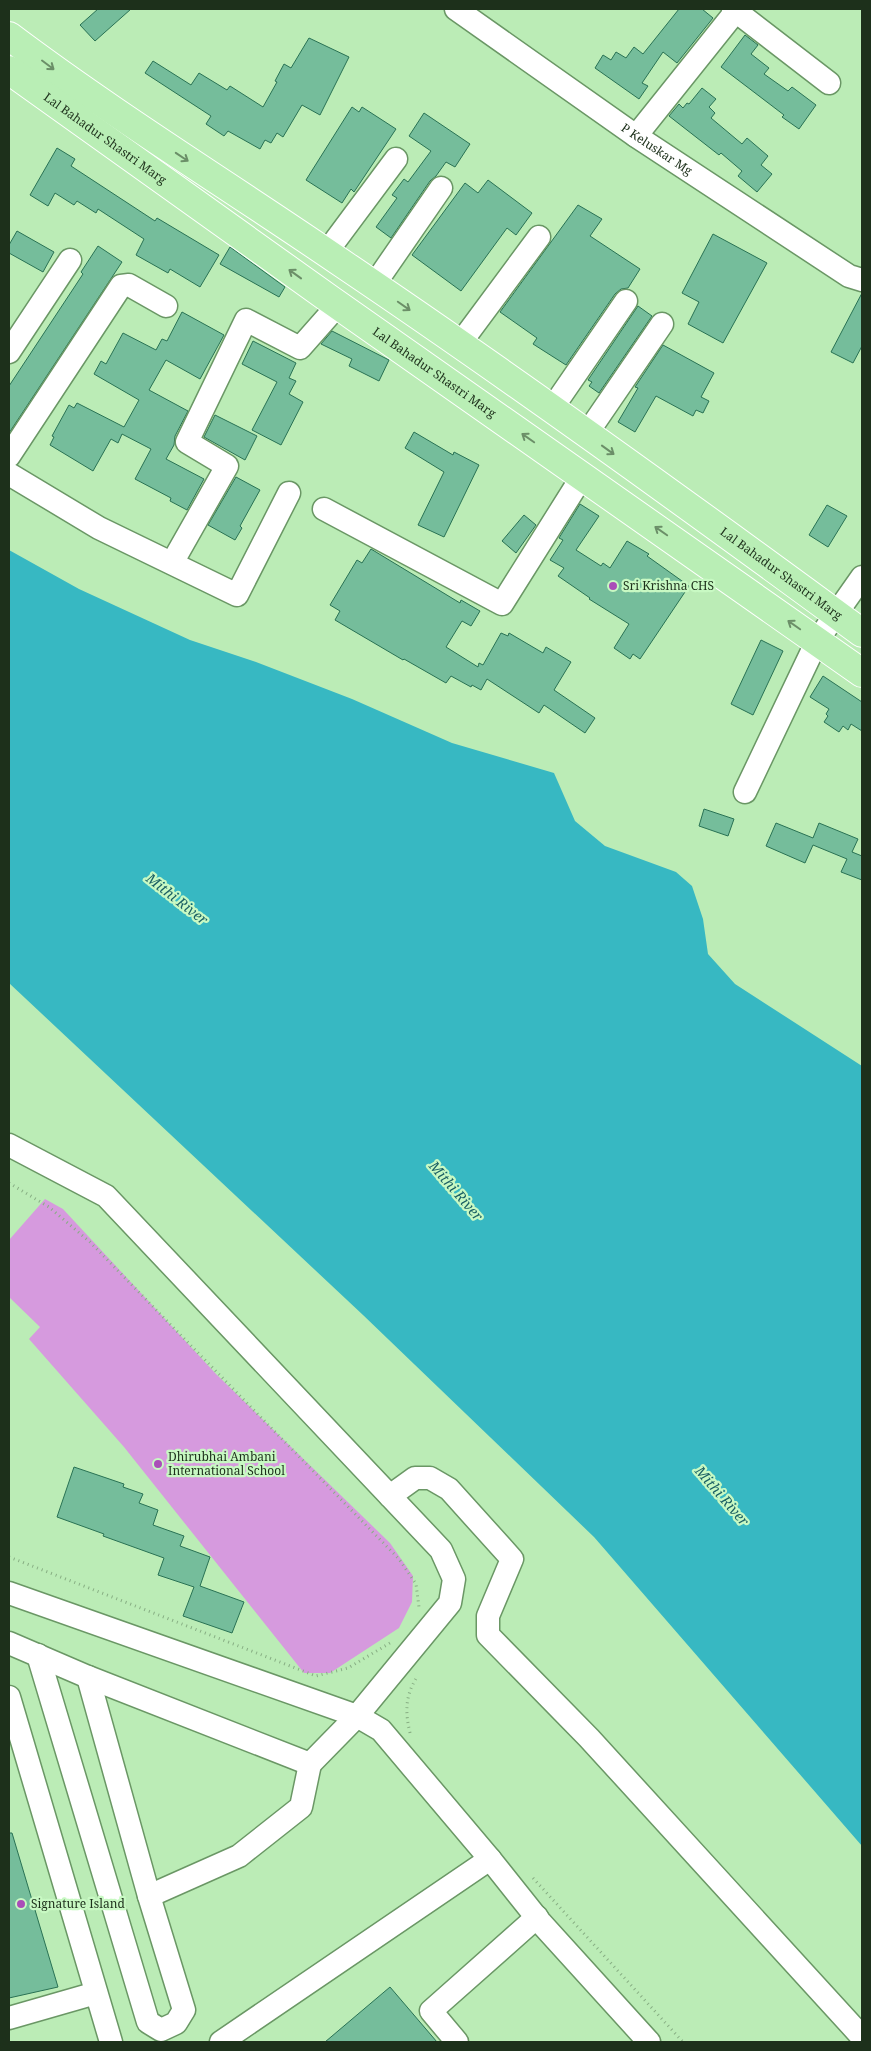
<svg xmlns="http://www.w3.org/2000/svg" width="871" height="2051" font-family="'Noto Serif',serif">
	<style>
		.green { fill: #d69ade }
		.water { fill: #37b8c2 }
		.building { fill: #75bd9b; stroke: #297254 }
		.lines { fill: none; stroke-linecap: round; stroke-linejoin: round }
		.minor-casing { stroke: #6a9765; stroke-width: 25 }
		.major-casing { stroke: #fff; stroke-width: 30 }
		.path { stroke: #87ae83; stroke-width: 3; stroke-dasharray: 1 4; stroke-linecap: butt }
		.minor { stroke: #fff; stroke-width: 22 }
		.major { stroke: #b9eeb5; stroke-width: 28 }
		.oneway { stroke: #6b8f68 }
		.poi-dot { fill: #aa4db8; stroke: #c8f9c3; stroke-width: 2 }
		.labels { text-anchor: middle; stroke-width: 4.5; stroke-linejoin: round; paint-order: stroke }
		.street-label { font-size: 12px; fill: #1d301b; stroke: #c8f9c3 }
		.poi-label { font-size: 12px; fill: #1d301b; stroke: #c8f9c3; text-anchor: start }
		.water-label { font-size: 14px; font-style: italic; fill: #1a5f64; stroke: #c8f9c3 }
	</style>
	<rect width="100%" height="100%" fill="#bbecb6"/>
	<path class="green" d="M45,1199L63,1209L216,1374L390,1543L413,1576L412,1602L399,1628L330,1673H304L124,1447L29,1339L40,1327L9,1297V1240Z"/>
	<path class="water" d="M9,550L79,589L190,640L256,662L352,699L452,743L554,773L575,821L605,846L676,872L692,886L703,919L708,954L735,984L862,1066V1846L594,1537L363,1315L9,983Z"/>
	<path class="building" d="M98,9H131L95,41L80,25Z
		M679,9H702L713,18L677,63L663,52L642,83L648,86L639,99L595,68L603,55L611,60L616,52L626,58L634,47L643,54Z
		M745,35L758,45L751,54L769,68L764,74L788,91L792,87L816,105L799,129L782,117L784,115L721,67Z
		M309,38L349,57L320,115L302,105L283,137L277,133L271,143L265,140L260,149L228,131L224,136L206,124L211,116L145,73L153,61L191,85L199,73L227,90L230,86L263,107L277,82L275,81L284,64L291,68Z
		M702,88L716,99L709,107L715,113L711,118L742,144L747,138L768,156L761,165L772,174L757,192L738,176L742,171L721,153L719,155L669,116L679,104L683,108L687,103L689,104Z
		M352,107L359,112L362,107L396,129L354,192L351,189L342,203L306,180Z
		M424,113L470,144L455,167L446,162L436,176L430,181L391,238L376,227L397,198L392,195L404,179L408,182L431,151L409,136Z
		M57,148L75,159L71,166L155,221L157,218L219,255L200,287L170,269L168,273L136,255L144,239L98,209L96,213L77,201L74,205L55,193L48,206L30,195Z
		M488,180L532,213L516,235L507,228L461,291L412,255L465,183L478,193Z
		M578,205L602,219L590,236L640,269L628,288L621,289L615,294L566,365L533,344L537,338L500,312Z
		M17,231L54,252L43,272L9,253V245Z
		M713,234L767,263L723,343L688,324L699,302L682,293Z
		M98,246L122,262L9,433V386L83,274L81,272Z
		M230,247L285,287L279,297L220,264Z
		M862,293V346L853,363L831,352Z
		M638,306L652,316L599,393L589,386L592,382L588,380Z
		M182,312L224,335L200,379L166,360L149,390L188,411L175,436L174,445L166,459L204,479L187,510L170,501L171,498L135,479L151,449L122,434L118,443L111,439L93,471L50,445L54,437L52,436L69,405L74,408L77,403L124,427L139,400L94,374L101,361L106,364L123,333L156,350L162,339L167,341Z
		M332,331L389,360L379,381L349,366L352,359L321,344Z
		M253,341L296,363L289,378L296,381L289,394L303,402L281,445L252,430L277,382L242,364Z
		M663,345L714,373L701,397L709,401L703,413L696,410L693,416L656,396L635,432L618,422L638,388L635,387Z
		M215,415L257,436L245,460L204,437Z
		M414,432L453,455L454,452L479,465L444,537L418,525L444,472L405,448Z
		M236,477L260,490L240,526L242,528L235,540L208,525Z
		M580,504L599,516L576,550L601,566L603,563L610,568L627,541L649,554L647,556L689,586L640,659L633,654L630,659L614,648L629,624L589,599L590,598L558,576L564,568L550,560L563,540L559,538Z
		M827,505L847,516L828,547L809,535Z
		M524,515L536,525L516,553L502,541Z
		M371,549L460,603L461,600L480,611L471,626L462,621L446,647L478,667L479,663L483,665L501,633L508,636L509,633L543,653L546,647L571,662L554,690L595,718L585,733L544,705L539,713L487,679L481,690L472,685L471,687L451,676L446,683L404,659L403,660L335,620L340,611L330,605L357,560L362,563Z
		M761,640L783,651L753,715L731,704Z
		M823,676L862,702V731L851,724L848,730L843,726L839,732L824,722L828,716L826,714L829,709L810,697Z
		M704,809L734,819L728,836L699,826Z
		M776,823L813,838L819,823L858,839L852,852L862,856V880L841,872L847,859L813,845L805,863L766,846Z
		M74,1467L124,1484L123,1487L143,1494L139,1503L158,1510L153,1525L184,1536L180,1546L210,1557L200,1586L244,1602L232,1633L183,1616L194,1587L158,1575L164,1558L103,1536L104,1534L57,1517Z
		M9,1833H12L58,1987L9,1998Z
		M390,1987L437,2042H325Z"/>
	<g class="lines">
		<defs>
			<g id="minor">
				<path id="s1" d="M456,9L636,136L849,276L862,280"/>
				<path d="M733,9L829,83"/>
				<path d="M636,136L736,11"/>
				<path d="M326,253L396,159"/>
				<path d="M374,285L441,188"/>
				<path d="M459,345L539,237"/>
				<path d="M9,352L70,260"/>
				<path d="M551,410L626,301"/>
				<path d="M586,435L662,324"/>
				<path d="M9,456L121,286L129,285L166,306"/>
				<path d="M9,474L99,528L237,595L289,493"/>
				<path d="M324,509L502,604L583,475"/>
				<path d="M172,563L227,466L187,442L246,320L300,348L338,305"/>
				<path d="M745,792L817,641L862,577"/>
				<path d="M9,1145L106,1196L441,1550L454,1579L450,1603L357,1716L310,1764L88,1677L9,1643"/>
				<path d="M390,1496L415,1478H430L449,1489L512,1559L488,1616V1635L589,1738L862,2037"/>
				<path d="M9,1593L357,1716L381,1730L490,1859L541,1923L649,2042"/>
				<path d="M38,1655L148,2022L161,2030L176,2023L184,2010L149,1896L88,1677"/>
				<path d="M9,1697L111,2042"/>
				<path d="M149,1896L239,1856L301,1807L310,1764"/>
				<path d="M9,2018L96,1993"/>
				<path d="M221,2042L490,1859"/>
				<path d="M457,2042L431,2011L537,1917"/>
			</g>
			<g id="major">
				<path id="s2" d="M9,36C118,118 234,189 346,266C521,384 692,508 862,633"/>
				<path id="s3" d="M9,70L328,298L862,673"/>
			</g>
		</defs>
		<use href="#minor" class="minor-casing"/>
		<use href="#major" class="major-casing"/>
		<path class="path" d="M9,1183L49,1207L90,1242L399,1559L416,1584L419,1607L417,1609
			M9,1557L316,1676L348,1668L390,1643
			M410,1733C405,1712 405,1696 417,1677
			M533,1878L683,2042"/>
		<use href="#minor" class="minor"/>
		<use href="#major" class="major"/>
	</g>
	<defs><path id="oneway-shaft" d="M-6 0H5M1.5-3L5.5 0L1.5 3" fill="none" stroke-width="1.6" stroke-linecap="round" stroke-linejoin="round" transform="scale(1.25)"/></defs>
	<g class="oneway">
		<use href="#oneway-shaft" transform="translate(48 65) rotate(37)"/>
		<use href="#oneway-shaft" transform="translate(182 157) rotate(34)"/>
		<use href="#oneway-shaft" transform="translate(295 274) rotate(-144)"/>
		<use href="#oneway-shaft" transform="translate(404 306) rotate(35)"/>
		<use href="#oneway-shaft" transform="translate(528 438) rotate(-145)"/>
		<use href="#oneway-shaft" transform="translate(608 450) rotate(36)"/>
		<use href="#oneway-shaft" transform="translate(661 531) rotate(-145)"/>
		<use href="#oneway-shaft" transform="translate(794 625) rotate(-145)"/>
	</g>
	<g class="poi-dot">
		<circle cx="613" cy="586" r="5"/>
		<circle cx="158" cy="1464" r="5"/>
		<circle cx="21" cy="1904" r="5"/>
	</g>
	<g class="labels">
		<g class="street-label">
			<text dy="4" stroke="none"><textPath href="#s3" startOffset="118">Lal Bahadur Shastri Marg</textPath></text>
			<text dy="4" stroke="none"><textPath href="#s1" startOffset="245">P Keluskar Mg</textPath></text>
			<text dy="4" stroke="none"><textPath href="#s3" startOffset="522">Lal Bahadur Shastri Marg</textPath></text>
			<text dy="4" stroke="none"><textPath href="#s2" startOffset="941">Lal Bahadur Shastri Marg</textPath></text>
		</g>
		<g class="poi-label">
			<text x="623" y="590">Sri Krishna CHS</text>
			<text x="168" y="1461">Dhirubhai Ambani<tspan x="168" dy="14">International School</tspan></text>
			<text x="31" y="1908">Signature Island</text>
		</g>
		<g class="water-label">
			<text transform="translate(177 899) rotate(38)" y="5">Mithi River</text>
			<text transform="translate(456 1191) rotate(49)" y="5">Mithi River</text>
			<text transform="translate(722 1496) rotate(49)" y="5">Mithi River</text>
		</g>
	</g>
	<rect width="871" height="2051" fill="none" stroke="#1d301b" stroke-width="20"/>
</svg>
